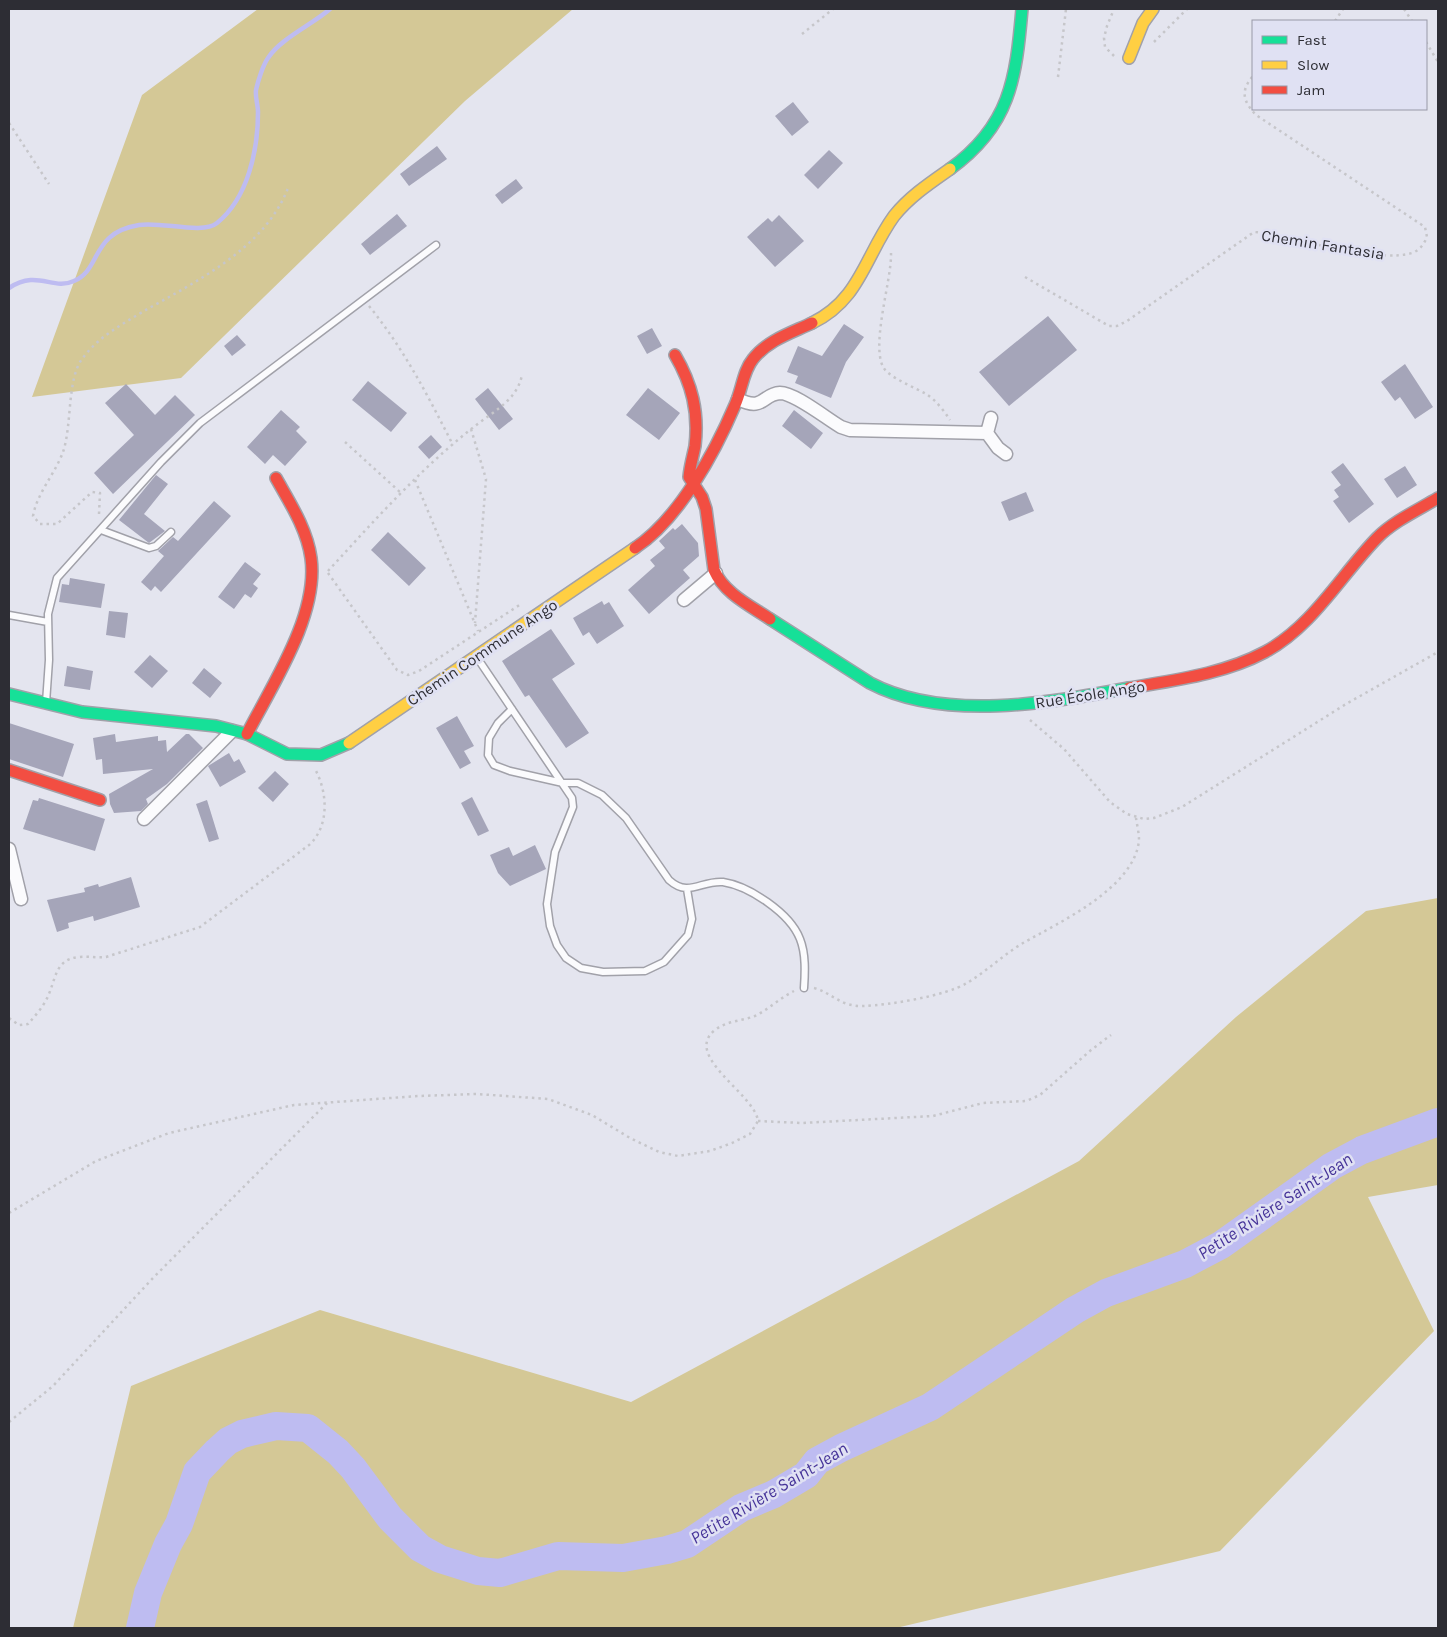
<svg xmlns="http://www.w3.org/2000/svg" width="1447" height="1637" font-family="Karla,sans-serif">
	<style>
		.green { fill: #d4c896 }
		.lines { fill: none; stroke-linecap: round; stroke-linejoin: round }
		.stream { stroke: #bebcf1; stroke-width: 4.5 }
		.river { stroke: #bebcf1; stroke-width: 28 }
		.building { fill: #a5a5b9 }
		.lane-casing { stroke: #a1a1a9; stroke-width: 9 }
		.street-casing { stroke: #a1a1a9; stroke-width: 15 }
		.fast-casing { stroke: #a1a1a9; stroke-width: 14 }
		.slow-casing { stroke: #a1a1a9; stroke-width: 14 }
		.jam-casing { stroke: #a1a1a9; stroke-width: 14 }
		.path { stroke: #c6c6ca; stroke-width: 2.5; stroke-dasharray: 2.5 4; stroke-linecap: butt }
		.lane { stroke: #fbfbfd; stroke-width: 6 }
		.street { stroke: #fbfbfd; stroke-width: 12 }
		.fast { stroke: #16e098; stroke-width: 11 }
		.slow { stroke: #ffcf43; stroke-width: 11 }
		.jam { stroke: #f24e42; stroke-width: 11 }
		.labels { text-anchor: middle; stroke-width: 5; stroke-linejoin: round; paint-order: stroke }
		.street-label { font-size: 16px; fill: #2d2d34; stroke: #e0e1f3 }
		.water-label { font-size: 18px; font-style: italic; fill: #463499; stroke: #e0e1f3 }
	</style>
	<rect width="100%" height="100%" fill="#e4e5ef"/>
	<path class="green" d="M258,9H573L465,101L181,378L32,397L142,95Z
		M1438,898V1185L1368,1197L1434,1331L1220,1551L896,1628H73L131,1386L320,1310L631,1402L1079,1161L1236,1017L1366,911Z"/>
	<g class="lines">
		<path class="stream" d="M9,288C38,269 52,291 74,281C102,269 90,233 139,225C161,221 202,235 217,223C248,198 258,150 258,112C258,105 255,97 256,90C258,81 263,65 268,58C280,39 313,24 330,9"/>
		<path class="river" d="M140,1628L148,1593L168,1544L179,1524L197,1472L217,1451L228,1441L242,1434L276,1426L308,1428L338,1452L353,1468L390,1518L420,1548L440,1559L478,1571L500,1573L558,1556L623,1558L667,1550L687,1544L741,1508L774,1494L806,1475L817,1461L841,1448L930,1407L1075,1310L1106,1293L1185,1264L1221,1245L1332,1166L1362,1150L1438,1122"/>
	</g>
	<path class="building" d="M793,102L809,122L792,136L775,116Z
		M437,146L447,159L409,186L400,174Z
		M829,150L843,163L818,189L804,175Z
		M516,179L523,188L502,204L495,195Z
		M397,214L407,226L370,255L361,244Z
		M779,215L804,241L775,267L747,237L768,218L772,222Z
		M1048,316L1077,350L1009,406L979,372Z
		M844,324L864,337L846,362L831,398L795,383L798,376L787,372L798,346L822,356Z
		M652,328L662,346L647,354L637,336Z
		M237,335L246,345L232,356L224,346Z
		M1405,364L1433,407L1415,419L1400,397L1395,401L1381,382Z
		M368,381L407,413L391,432L352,400Z
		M126,384L155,415L175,395L195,415L113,494L94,473L134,435L105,403Z
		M488,388L513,419L499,430L475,399Z
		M648,388L680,413L659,440L626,415Z
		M281,410L300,427L296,431L307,442L285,466L273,455L265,464L247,447Z
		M794,410L823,433L811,449L782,426Z
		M431,435L442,447L429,459L418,447Z
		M1343,463L1374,504L1349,523L1333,501L1339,497L1334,490L1341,485L1331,472Z
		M1405,466L1417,485L1397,498L1384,479Z
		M156,475L168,484L144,514L165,531L149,543L119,520Z
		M1026,492L1034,511L1009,521L1001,502Z
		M214,501L231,516L161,592L155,586L151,591L141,582L164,556L158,551L173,537L178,541Z
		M682,524L698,543L699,556L683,570L690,578L649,614L628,590L655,566L650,560L665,548L659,541L673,528L675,530Z
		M388,532L426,568L409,586L371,550Z
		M245,562L261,574L253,584L258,588L251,598L245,594L234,609L218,597Z
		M70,578L105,584L101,608L59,602L62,584L69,585Z
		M602,601L604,605L609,602L624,626L597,644L589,632L583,636L573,618Z
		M109,611L128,613L125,638L106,635Z
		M551,629L575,664L552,679L589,733L566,748L529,695L525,697L502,661Z
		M150,655L168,671L152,688L134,672Z
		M67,666L93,671L90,690L64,686Z
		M204,668L222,683L210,698L192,683Z
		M457,716L474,746L464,751L471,763L460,769L436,728Z
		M9,723L74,744L63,777L9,759Z
		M115,734L116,742L158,736V741L166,740L167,752L186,734H189L203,748L167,784L146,799L148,804L141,811L114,813L110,804L109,794L153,769L103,774L102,759L96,760L93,738Z
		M229,753L234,762L239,759L246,772L220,787L208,766Z
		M275,771L289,784L273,802L258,788Z
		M472,797L489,831L478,836L461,803Z
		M39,798L105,819L95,851L23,829L33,800L38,801Z
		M207,800L219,839L209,842L196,804Z
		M535,845L546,869L510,886L498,873L490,855L509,847L513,856Z
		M131,877L140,907L94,921L93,916L68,923L69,928L57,932L47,900L85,892L84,888L98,884L99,887Z"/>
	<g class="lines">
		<defs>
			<path id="lane" d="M101,530L149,548L156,546L171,532
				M9,615L48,622
				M476,656L572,798L573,807L555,852L547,904L550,926L557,945L566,958L581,968L603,972L645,971L664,962L688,935L692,919L687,889
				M46,703L49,660L48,614L57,578L161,462L200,423L436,245
				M512,709L498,723L489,738L488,755L494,765L510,771L563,783H578L602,795L626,818L669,880C689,898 701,880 723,882C749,886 790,913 800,939C806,954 805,973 804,988"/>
			<path id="street" d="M738,399C764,412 762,394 780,393C795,393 827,419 841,427L850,430L987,433L998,448L1006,454
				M987,433L991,418
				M684,600L716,573
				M144,819L232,731
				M9,849L21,899"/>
			<path id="fast" d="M950,169C1010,126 1016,79 1022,9
				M770,619L870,683C944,722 1050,703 1129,688
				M9,694L82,712L216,726L247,734L287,754L321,755L349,743"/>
			<path id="slow" d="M1129,58L1143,23L1153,9
				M812,323C860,300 865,256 894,216C909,197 930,183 950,169
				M349,743L635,548"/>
			<path id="jam" d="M675,355C692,384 699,412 695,446C693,456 690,466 689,477L702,497L706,509L714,570C724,593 749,605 770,619
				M635,548C679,519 715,452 735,405C742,390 743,371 753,359C768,340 791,333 812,323
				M1129,688C1175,680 1224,674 1265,652C1313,626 1341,575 1377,538C1394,521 1418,510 1438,498
				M247,734C272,685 319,615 311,558C307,529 290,503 276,478
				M9,770L100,800"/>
		</defs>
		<use href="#lane" class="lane-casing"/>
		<use href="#street" class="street-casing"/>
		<use href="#fast" class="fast-casing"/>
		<use href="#slow" class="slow-casing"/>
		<use href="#jam" class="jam-casing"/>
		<path class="path" d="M1404,9L1412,21
			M1335,21L1343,9
			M802,34L833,9
			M1154,42L1187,9
			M1426,42L1438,62
			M1114,56L1105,47L1104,38L1107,26L1114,9
			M1058,77L1066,9
			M9,123L49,184
			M891,253C892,281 868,352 886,371C897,381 914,387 926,394C936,400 944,411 950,420
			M1025,277L1109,326H1117L1127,321L1254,232L1266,233C1301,240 1380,263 1412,253C1420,250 1424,244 1427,237L1425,227L1256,115C1243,101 1240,91 1253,76
			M369,306C404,349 428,396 453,445
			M471,429L486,479L475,623
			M345,442L401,493
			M415,480L478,631
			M99,514L100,493L92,492L57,524H40L33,516C37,493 55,474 63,452C72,426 67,379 82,359C98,337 121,325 144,311C197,281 265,248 288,188
			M328,571C374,521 421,468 475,426C494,411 517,400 522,375
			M328,573L397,670L408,675L419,671L521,604
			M1030,720L1064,749L1110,802L1127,814L1144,819L1154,818L1182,807L1346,704L1438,652
			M814,988C832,993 841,1007 863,1006C890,1005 945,996 967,983C987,971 1003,955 1023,943C1058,923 1135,888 1139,840C1139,833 1137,825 1136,818
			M9,1018L19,1025L28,1024C35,1016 44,1006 48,996C56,979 55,959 79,957C88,956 97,958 106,957L200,927L309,845C329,827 328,794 316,771
			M758,1121L802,1123L933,1116L983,1103L1026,1101L1040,1095L1091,1050L1111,1035
			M9,1213L96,1161L169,1133L294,1105L418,1096L477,1094L548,1099L592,1115L630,1138L659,1152L678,1156L710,1151L732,1143L750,1134L758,1121C755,1094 682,1056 715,1030C726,1021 742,1021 755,1016C769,1009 780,998 794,991
			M9,1422L53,1386L152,1279L327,1103"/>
		<use href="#lane" class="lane"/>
		<use href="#street" class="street"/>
		<use href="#fast" class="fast"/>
		<use href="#slow" class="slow"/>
		<use href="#jam" class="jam"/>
	</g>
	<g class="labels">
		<g class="street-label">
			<text transform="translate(1323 244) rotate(9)" y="6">Chemin Fantasia</text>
			<text transform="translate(482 652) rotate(-34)" y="6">Chemin Commune Ango</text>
			<text transform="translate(1090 694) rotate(-9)" y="6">Rue École Ango</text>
		</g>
		<g class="water-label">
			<text transform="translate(1275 1206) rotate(-33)" y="6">Petite Rivière Saint-Jean</text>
			<text transform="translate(769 1493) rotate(-31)" y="6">Petite Rivière Saint-Jean</text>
		</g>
	</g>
	<rect width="1447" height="1637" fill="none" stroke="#2d2d34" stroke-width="20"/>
	<rect x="1252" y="20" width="175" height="90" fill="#e0e1f3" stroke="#9899a7"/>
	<rect x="1262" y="36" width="25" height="8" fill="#16e098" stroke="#9899a7"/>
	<text x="1297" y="45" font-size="15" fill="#2d2d34">Fast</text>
	<rect x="1262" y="61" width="25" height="8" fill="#ffcf43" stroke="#9899a7"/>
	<text x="1297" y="70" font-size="15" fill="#2d2d34">Slow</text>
	<rect x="1262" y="86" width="25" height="8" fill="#f24e42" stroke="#9899a7"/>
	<text x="1297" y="95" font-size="15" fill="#2d2d34">Jam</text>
</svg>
